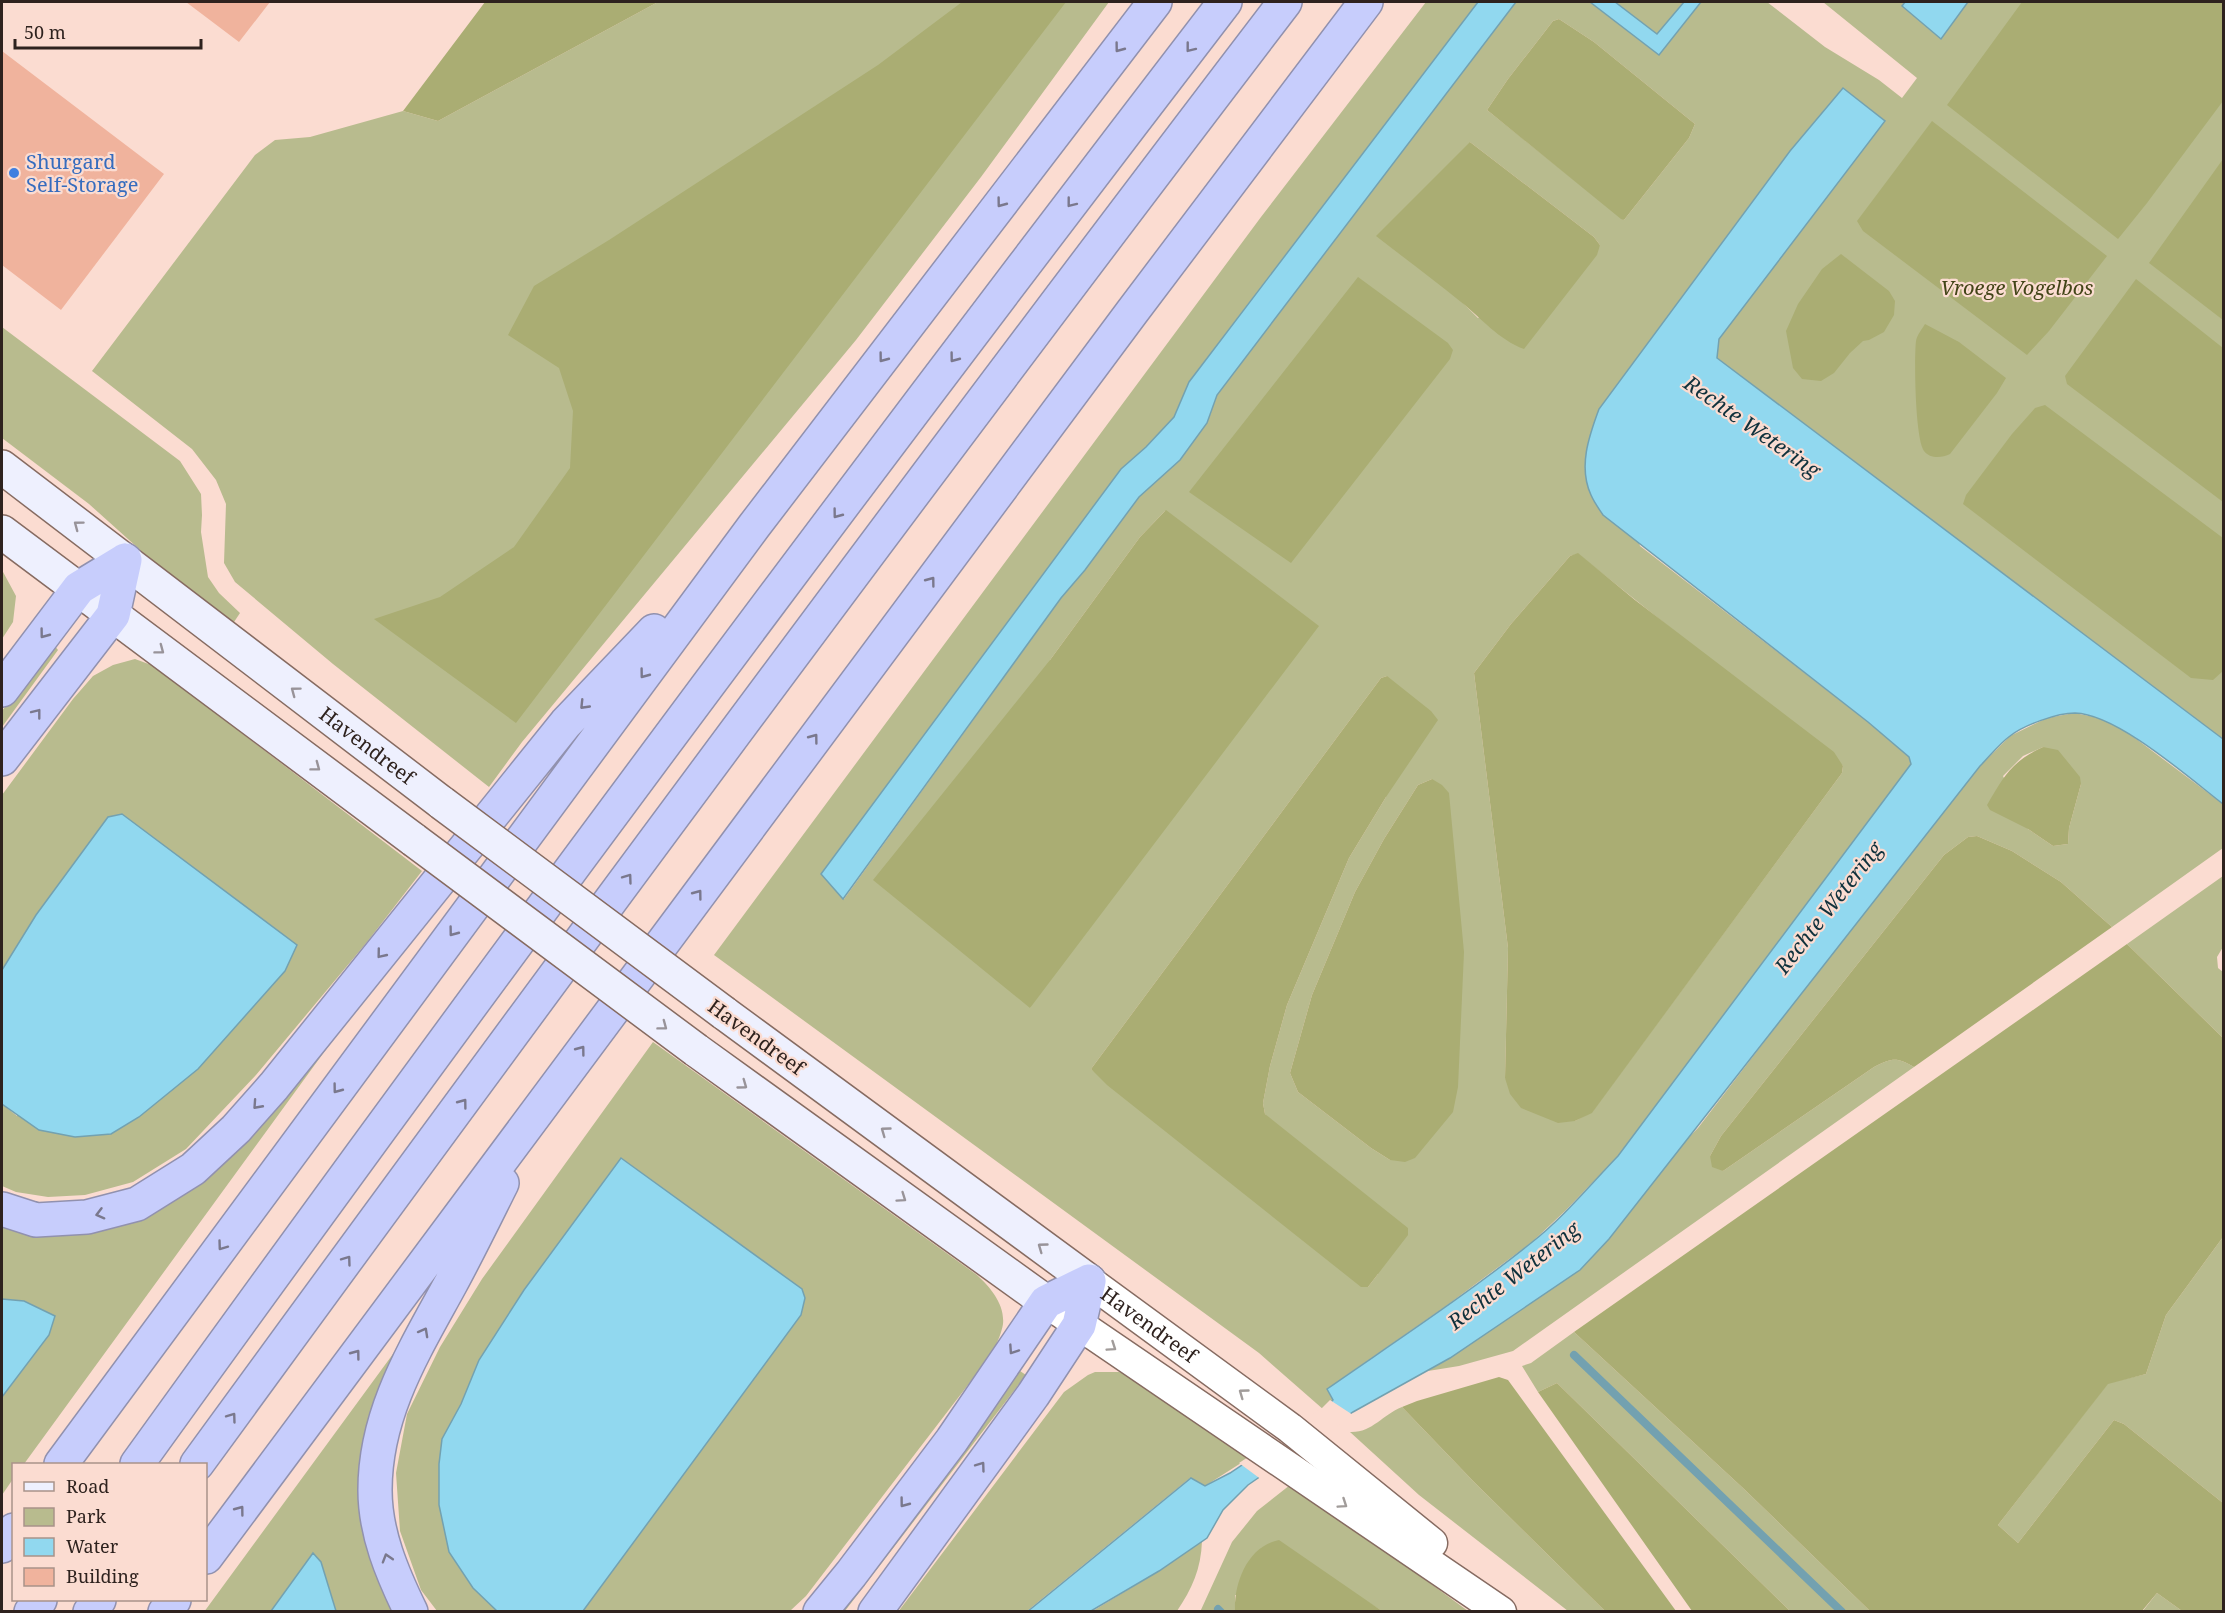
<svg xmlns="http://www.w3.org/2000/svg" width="2225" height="1613" font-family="'Noto Serif',serif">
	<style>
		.green { fill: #b8bb8e; fill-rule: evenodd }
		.forest { fill: #aaad73 }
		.water { fill: #91d8ef; stroke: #73a1b0; stroke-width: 1.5 }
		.pier { fill: #fbdcd1 }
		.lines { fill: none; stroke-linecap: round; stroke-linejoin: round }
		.stream { stroke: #73a1b0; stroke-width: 8 }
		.building { fill: #f0b39d }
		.tertiary-casing { stroke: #866b61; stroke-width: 33 }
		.secondary-casing { stroke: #866b61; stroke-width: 36 }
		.motorway-casing { stroke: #9191ae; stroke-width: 36 }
		.tertiary { stroke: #fff; stroke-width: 30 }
		.secondary { stroke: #eef0fe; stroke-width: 33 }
		.motorway { stroke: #c7cdfc; stroke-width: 33 }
		.secondary-bridge-casing { stroke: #866b61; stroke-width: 36; stroke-linecap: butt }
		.secondary-bridge { stroke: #eef0fe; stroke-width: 33 }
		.oneway { stroke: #7a788d }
		.oneway2 { stroke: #989399 }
		.oneway3 { stroke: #a19c9a }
		.shop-dot { fill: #3f7fe0; stroke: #fbdcd1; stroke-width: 2 }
		.labels { text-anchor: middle; stroke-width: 4.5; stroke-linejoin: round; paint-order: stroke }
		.shop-label { font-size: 20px; fill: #366cbe; stroke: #fbdcd1; text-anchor: start }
		.park-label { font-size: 20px; font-style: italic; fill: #424417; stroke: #fbdcd1 }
		.street-label { font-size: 20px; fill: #2e221e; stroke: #fbdcd1 }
		.water-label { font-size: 21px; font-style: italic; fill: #0f313c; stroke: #fbdcd1 }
	</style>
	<rect width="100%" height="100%" fill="#fbdcd1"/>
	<path class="green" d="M658,2H1109L981,177L856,340L522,742L489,787L333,664L235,582L224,563L226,504L216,480L192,449L92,371L255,155L275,140L310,137L403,111L438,121Z
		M1426,2H1478L1189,382L1174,417L1146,447L1121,469L821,874L844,899L1061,598L1085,570L1139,497L1180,460L1207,423L1217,395L1516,2H1590L1659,55L1701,2H1767L1825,47L1879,80L1902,98L1917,78L1823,2H1905L1902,6L1941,38L1968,2H2223V739L1717,358L1718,339L1884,120L1843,88L1790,151L1599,409L1640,546L1868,722L1909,757L1911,764L1618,1156L1565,1211L1532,1242L1446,1306L1327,1389L1333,1400L1324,1410L1259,1353L714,955L1261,217ZM1559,19L1594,42L1695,124L1689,138L1624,220L1487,110L1508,79L1553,21ZM1470,142L1594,237L1600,245L1478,318L1463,303ZM1165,511L1030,1008L1050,660L1140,537ZM1578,554L1843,766L1842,773L1592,1112L1575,1121L1505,1078L1508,948L1474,673L1511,624L1570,556ZM1387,676L1386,797L1349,858L1287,1005L1270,1066L1263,1103L1265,1114L1378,1274L1368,1287L1091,1069L1381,678ZM1432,779L1390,1160L1371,1148L1298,1092L1290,1073L1312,995L1355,892L1384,839L1418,785Z
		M1615,2H1684L1657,35Z
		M2,327L180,461L201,494L202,515L201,532L208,577L219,593L240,613L230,628L207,610L89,504L2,438Z
		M2,570L16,596L13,622L2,639Z
		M53,644L58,650L2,727V711Z
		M135,659L154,666L422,871L367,942L256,1075L186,1149L133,1182L85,1195L48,1197L16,1192L2,1186V1104L17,1116L108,817L36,915L2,970V795L73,699L93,676L113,665Z
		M2074,713L2100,718L2127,732L2223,804V848L2112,927L2061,882L2012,851L1977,836L1968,837L1944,855L1721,1136L1710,1156L1723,1171L1874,1067C1893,1058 1896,1057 1914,1067L1513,1351L1459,1366L1428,1371L1521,1310L1698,1128L1830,956L1980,766L2010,736L2047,718ZM2043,747L2081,784L2069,828L2068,844L2053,846L2028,829L2003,776L2023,756Z
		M2223,876V947L2217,957L2218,968L2223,972V1038L2127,944Z
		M421,919L24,1464H14L13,1479L2,1495V1397L49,1335L55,1316L24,1301L2,1299V1220L148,1209Z
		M653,1042L977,1275C990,1287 1005,1304 1003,1324C1002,1332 997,1342 994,1351L806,1596L790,1611H583L801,1315L805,1298L621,1158L524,1290L479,1360L461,1404L442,1439L473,1588L497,1611H437L421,1590L400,1531L396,1473L407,1414L440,1347L482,1279Z
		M2223,1237V1503L2124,1424L2114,1420L2018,1543L1998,1525L2108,1383L2146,1374L2166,1315Z
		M423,1313L371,1439L400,1611H336L321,1562L313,1553L271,1611L204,1612Z
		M1574,1332L1744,1489L1870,1611H1790L1557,1383L1538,1392L1522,1366L1531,1363Z
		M1017,1369L1026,1375L845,1611L830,1612Z
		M1095,1372H1119L1148,1383L1252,1456L1205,1486L1190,1478L1027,1611L898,1612L1064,1392L1088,1375Z
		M1402,1407L1475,1483L1605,1611H1568L1419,1495L1350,1432C1372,1433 1382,1415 1402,1407Z
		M1290,1485L1344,1520L1468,1611H1382L1358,1596L1235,1595V1611L1200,1612L1232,1542L1257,1511Z
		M1202,1541C1201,1569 1192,1589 1177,1611L1091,1612L1159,1571Z
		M2157,1593L2182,1611L2142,1612Z"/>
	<path class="forest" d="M485,2H658L438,121L403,111Z
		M962,2H1066L516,723L374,619L440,597L514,547L570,468L573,411L559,368L508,335L534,286L609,240L878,65Z
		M2022,2H2223V101L2147,203L2118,239L1947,105Z
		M1559,19L1594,42L1695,124L1689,138L1624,220L1621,219L1487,110L1508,79L1553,21Z
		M1932,121L2107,256L2049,331L2027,355L1863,231L1857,221Z
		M1470,142L1594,237L1600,245L1597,255L1524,349C1499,340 1481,318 1461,302C1433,279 1404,258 1376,236Z
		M2223,159V320L2149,263Z
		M1841,254L1889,291L1895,301L1894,315L1884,332L1869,340L1863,341L1850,353L1834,373L1821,381L1802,379L1793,368L1786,331L1798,304L1822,269Z
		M1358,277L1448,343L1453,350L1450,359L1291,563L1189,492Z
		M2136,279L2223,348V502L2067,384L2065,376Z
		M1925,324L1959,342L2006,378L1997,393L1950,454C1942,458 1930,459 1924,451C1915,439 1914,358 1916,341C1917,335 1922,329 1925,324Z
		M2045,405L2223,538V671L2213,680L2191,678L1963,504L1966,495L2012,434L2035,408Z
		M1166,510L1319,626L1030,1008L873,880L1050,660L1140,537Z
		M1578,553L1635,600L1834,752L1843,766L1842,773L1592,1113L1575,1121L1558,1123L1521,1108L1510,1094L1505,1078L1508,948L1474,673L1511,624L1570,556Z
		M1387,676L1431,711L1438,720L1386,797L1349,858L1287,1005L1270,1066L1263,1103L1265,1114L1408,1228V1235L1368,1287H1361L1107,1085L1091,1069L1381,678Z
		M2043,747L2058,750L2080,777L2081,784L2069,828L2068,844L2053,846L2028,829L1990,810L1987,805C2004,776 2012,761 2043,747Z
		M1432,779L1442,785L1449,793L1464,952L1458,1087L1453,1112L1415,1158L1405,1162L1390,1160L1371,1148L1298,1092L1290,1073L1312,995L1355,892L1384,839L1418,785Z
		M1977,836L2012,851L2061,882L2112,927L1914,1067C1896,1057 1893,1058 1874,1067L1723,1171L1712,1167L1710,1156L1721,1136L1944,855L1968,837Z
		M2127,944L2223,1038V1237L2166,1315L2146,1374L2108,1384L1998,1525L2018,1543L2114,1420L2124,1424L2223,1503V1611H2182L2157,1593L2142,1611H1870L1744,1489L1574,1332Z
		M1499,1377L1508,1380L1676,1611H1605L1475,1483L1402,1407L1417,1401Z
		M1557,1383L1790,1611H1692L1538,1392Z
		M1279,1540L1382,1611H1235C1234,1582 1248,1546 1279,1540Z"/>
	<path class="water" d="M1478,2H1516L1217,395L1207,423L1180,460L1139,497L1085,570L1061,598L843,899L821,874L1121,469L1146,447L1174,417L1189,382Z
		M1590,2H1615L1657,34L1684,2H1701L1659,55Z
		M1905,2H1968L1941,39L1902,6Z
		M1843,88L1885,121L1719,339L1717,358L2223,739V804C2188,777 2117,714 2075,713C2057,713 2024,725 2010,736C1999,744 1990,756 1980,766L1609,1239L1580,1270L1521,1310L1450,1358L1353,1412L1248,1485L1223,1510L1207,1538L1159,1571L1091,1611L1027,1612L1191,1478L1205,1486L1230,1473L1324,1410L1333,1400L1327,1389C1396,1341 1466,1295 1531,1243C1563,1218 1590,1185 1618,1156L1911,764L1909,757L1868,722L1603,515C1599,509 1594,502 1591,495C1578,467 1589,436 1599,409L1790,151Z
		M122,814L297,945L285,971L198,1069L139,1117L111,1134L75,1137L39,1130L2,1104V970L36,915L108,817Z
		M621,1158L802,1289L805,1298L801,1315L583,1611H497L473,1588L449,1552L439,1505V1464L442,1439L461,1404L479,1360L524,1290Z
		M2,1299L24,1301L55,1316L49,1335L2,1397Z
		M313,1553L321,1562L336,1611H271Z"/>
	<path class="pier" d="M1330,1400L1353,1415L1262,1480L1239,1463L1322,1408Z"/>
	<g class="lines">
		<path class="stream" d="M1574,1355L1842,1612
			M1218,1609L1221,1612"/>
	</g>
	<path class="building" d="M186,2H270L239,42Z
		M2,51L164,174L61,310L2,265Z"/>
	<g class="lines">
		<defs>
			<g id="tertiary">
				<path id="s1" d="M1089,1281L1290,1428L1432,1543"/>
				<path d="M1046,1302L1501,1612"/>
			</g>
			<g id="secondary">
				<path id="s2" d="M2,467L442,803"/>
				<path d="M2,532L414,840"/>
				<path d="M724,1013L1089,1281"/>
				<path d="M696,1050L1046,1302"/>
			</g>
			<path id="motorway" d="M2,690L79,588L125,560
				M2,759L113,615L125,560
				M2,1209L36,1220L87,1217L137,1204L193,1169L236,1129L274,1086L566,723L654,631
				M61,1464L754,526L1155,2
				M137,1464C492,971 855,484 1225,2
				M197,1464C555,973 916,485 1285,2
				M2,1546L14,1530
				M206,1557L1132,312L1366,2
				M31,1612L40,1600
				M90,1612L99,1600
				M165,1612L174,1600
				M411,1612C392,1573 375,1533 375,1490C375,1413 414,1351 450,1285C468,1252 485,1217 502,1183
				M820,1612L851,1574L952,1440L1046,1302L1089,1281
				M875,1612L1033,1395L1079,1325L1089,1281"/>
		</defs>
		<use href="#tertiary" class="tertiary-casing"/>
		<use href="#secondary" class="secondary-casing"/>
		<use href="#motorway" class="motorway-casing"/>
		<use href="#tertiary" class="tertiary"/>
		<use href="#secondary" class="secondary"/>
		<use href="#motorway" class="motorway"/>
		<defs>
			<path id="secondary-bridge" d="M442,803L724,1013
				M414,840L696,1050"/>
		</defs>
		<use href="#secondary-bridge" class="secondary-bridge-casing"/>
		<use href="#secondary-bridge" class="secondary-bridge"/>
	</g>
	<defs><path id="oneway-chevron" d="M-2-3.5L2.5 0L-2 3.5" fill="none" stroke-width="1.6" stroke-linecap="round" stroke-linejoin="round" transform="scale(1.5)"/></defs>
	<g class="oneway">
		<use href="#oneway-chevron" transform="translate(1119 48) rotate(127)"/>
		<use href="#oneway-chevron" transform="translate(1190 48) rotate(128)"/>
		<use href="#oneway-chevron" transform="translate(1001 203) rotate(127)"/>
		<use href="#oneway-chevron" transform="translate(1071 203) rotate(128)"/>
		<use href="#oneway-chevron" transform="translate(883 358) rotate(127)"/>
		<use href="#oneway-chevron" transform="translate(954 358) rotate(127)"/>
		<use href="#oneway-chevron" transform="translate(837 514) rotate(127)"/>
		<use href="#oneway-chevron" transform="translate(931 581) rotate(-53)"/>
		<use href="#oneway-chevron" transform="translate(44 634) rotate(127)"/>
		<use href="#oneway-chevron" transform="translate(644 674) rotate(127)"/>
		<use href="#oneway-chevron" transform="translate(584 705) rotate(134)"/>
		<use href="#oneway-chevron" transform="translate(37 713) rotate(-52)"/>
		<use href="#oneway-chevron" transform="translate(814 738) rotate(-53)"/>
		<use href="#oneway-chevron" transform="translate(628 878) rotate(-54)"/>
		<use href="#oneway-chevron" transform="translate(698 894) rotate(-53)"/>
		<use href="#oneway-chevron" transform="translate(453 932) rotate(127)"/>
		<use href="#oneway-chevron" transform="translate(381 954) rotate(129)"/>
		<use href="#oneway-chevron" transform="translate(581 1050) rotate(-53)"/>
		<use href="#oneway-chevron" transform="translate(337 1089) rotate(127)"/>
		<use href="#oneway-chevron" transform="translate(463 1103) rotate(-53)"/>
		<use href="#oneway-chevron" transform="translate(257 1105) rotate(132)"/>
		<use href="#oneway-chevron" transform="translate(100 1214) rotate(165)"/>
		<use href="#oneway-chevron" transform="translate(222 1246) rotate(126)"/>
		<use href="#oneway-chevron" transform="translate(347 1260) rotate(-54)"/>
		<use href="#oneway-chevron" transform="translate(424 1332) rotate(-61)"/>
		<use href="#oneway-chevron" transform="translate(1013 1350) rotate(124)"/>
		<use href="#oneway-chevron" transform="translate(356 1354) rotate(-53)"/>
		<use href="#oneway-chevron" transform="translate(232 1417) rotate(-54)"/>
		<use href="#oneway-chevron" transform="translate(981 1466) rotate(-54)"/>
		<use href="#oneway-chevron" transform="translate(904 1503) rotate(127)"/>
		<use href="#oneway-chevron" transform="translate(240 1510) rotate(-53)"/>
		<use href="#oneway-chevron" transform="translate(387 1558) rotate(-107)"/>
	</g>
	<g class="oneway2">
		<use href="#oneway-chevron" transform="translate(78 525) rotate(-143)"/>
		<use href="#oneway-chevron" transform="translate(160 650) rotate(37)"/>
		<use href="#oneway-chevron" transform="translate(295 691) rotate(-143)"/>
		<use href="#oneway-chevron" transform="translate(316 767) rotate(37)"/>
		<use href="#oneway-chevron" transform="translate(663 1026) rotate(37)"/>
		<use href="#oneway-chevron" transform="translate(743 1085) rotate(36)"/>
		<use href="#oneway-chevron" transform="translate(885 1131) rotate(-144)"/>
		<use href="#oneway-chevron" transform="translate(902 1198) rotate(35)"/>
		<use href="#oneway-chevron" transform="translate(1042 1247) rotate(-144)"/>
	</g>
	<g class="oneway3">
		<use href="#oneway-chevron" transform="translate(1112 1347) rotate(34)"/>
		<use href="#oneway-chevron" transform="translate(1243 1393) rotate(-144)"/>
		<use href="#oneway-chevron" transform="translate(1343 1504) rotate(34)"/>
	</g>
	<circle class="shop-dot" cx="14" cy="173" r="6"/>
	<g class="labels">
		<g class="shop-label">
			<text x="26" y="169">Shurgard<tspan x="26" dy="23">Self-Storage</tspan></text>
		</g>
		<g class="park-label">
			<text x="2017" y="295">Vroege Vogelbos</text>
		</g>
		<g class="street-label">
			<text dy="7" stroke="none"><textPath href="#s2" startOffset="459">Havendreef</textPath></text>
			<text transform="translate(756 1037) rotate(36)" y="7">Havendreef</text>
			<text dy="7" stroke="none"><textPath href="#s1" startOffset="74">Havendreef</textPath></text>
		</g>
		<g class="water-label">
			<text transform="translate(1752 427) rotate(35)" y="7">Rechte Wetering</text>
			<text transform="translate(1829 908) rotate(-52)" y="7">Rechte Wetering</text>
			<text transform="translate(1514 1276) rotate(-38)" y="7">Rechte Wetering</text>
		</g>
	</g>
	<rect width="2225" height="1613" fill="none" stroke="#2e221e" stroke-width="6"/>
	<rect x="12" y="1463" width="195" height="138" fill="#fbdcd1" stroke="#a99289" stroke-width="1.5"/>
	<rect x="24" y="1482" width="30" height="9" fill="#eef0fe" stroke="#a99289" stroke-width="1.5"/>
	<text x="66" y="1493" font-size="18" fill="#2e221e">Road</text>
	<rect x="24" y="1508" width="30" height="18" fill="#b8bb8e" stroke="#a99289" stroke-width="1.5"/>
	<text x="66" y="1523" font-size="18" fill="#2e221e">Park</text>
	<rect x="24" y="1538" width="30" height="18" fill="#91d8ef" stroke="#a99289" stroke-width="1.5"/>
	<text x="66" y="1553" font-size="18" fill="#2e221e">Water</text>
	<rect x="24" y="1568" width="30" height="18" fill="#f0b39d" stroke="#a99289" stroke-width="1.5"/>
	<text x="66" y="1583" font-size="18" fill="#2e221e">Building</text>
	<path d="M15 39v9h186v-9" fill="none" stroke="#2e221e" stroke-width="3"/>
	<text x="24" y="39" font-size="18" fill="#2e221e" stroke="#fbdcd1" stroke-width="4.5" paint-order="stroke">50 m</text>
</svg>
